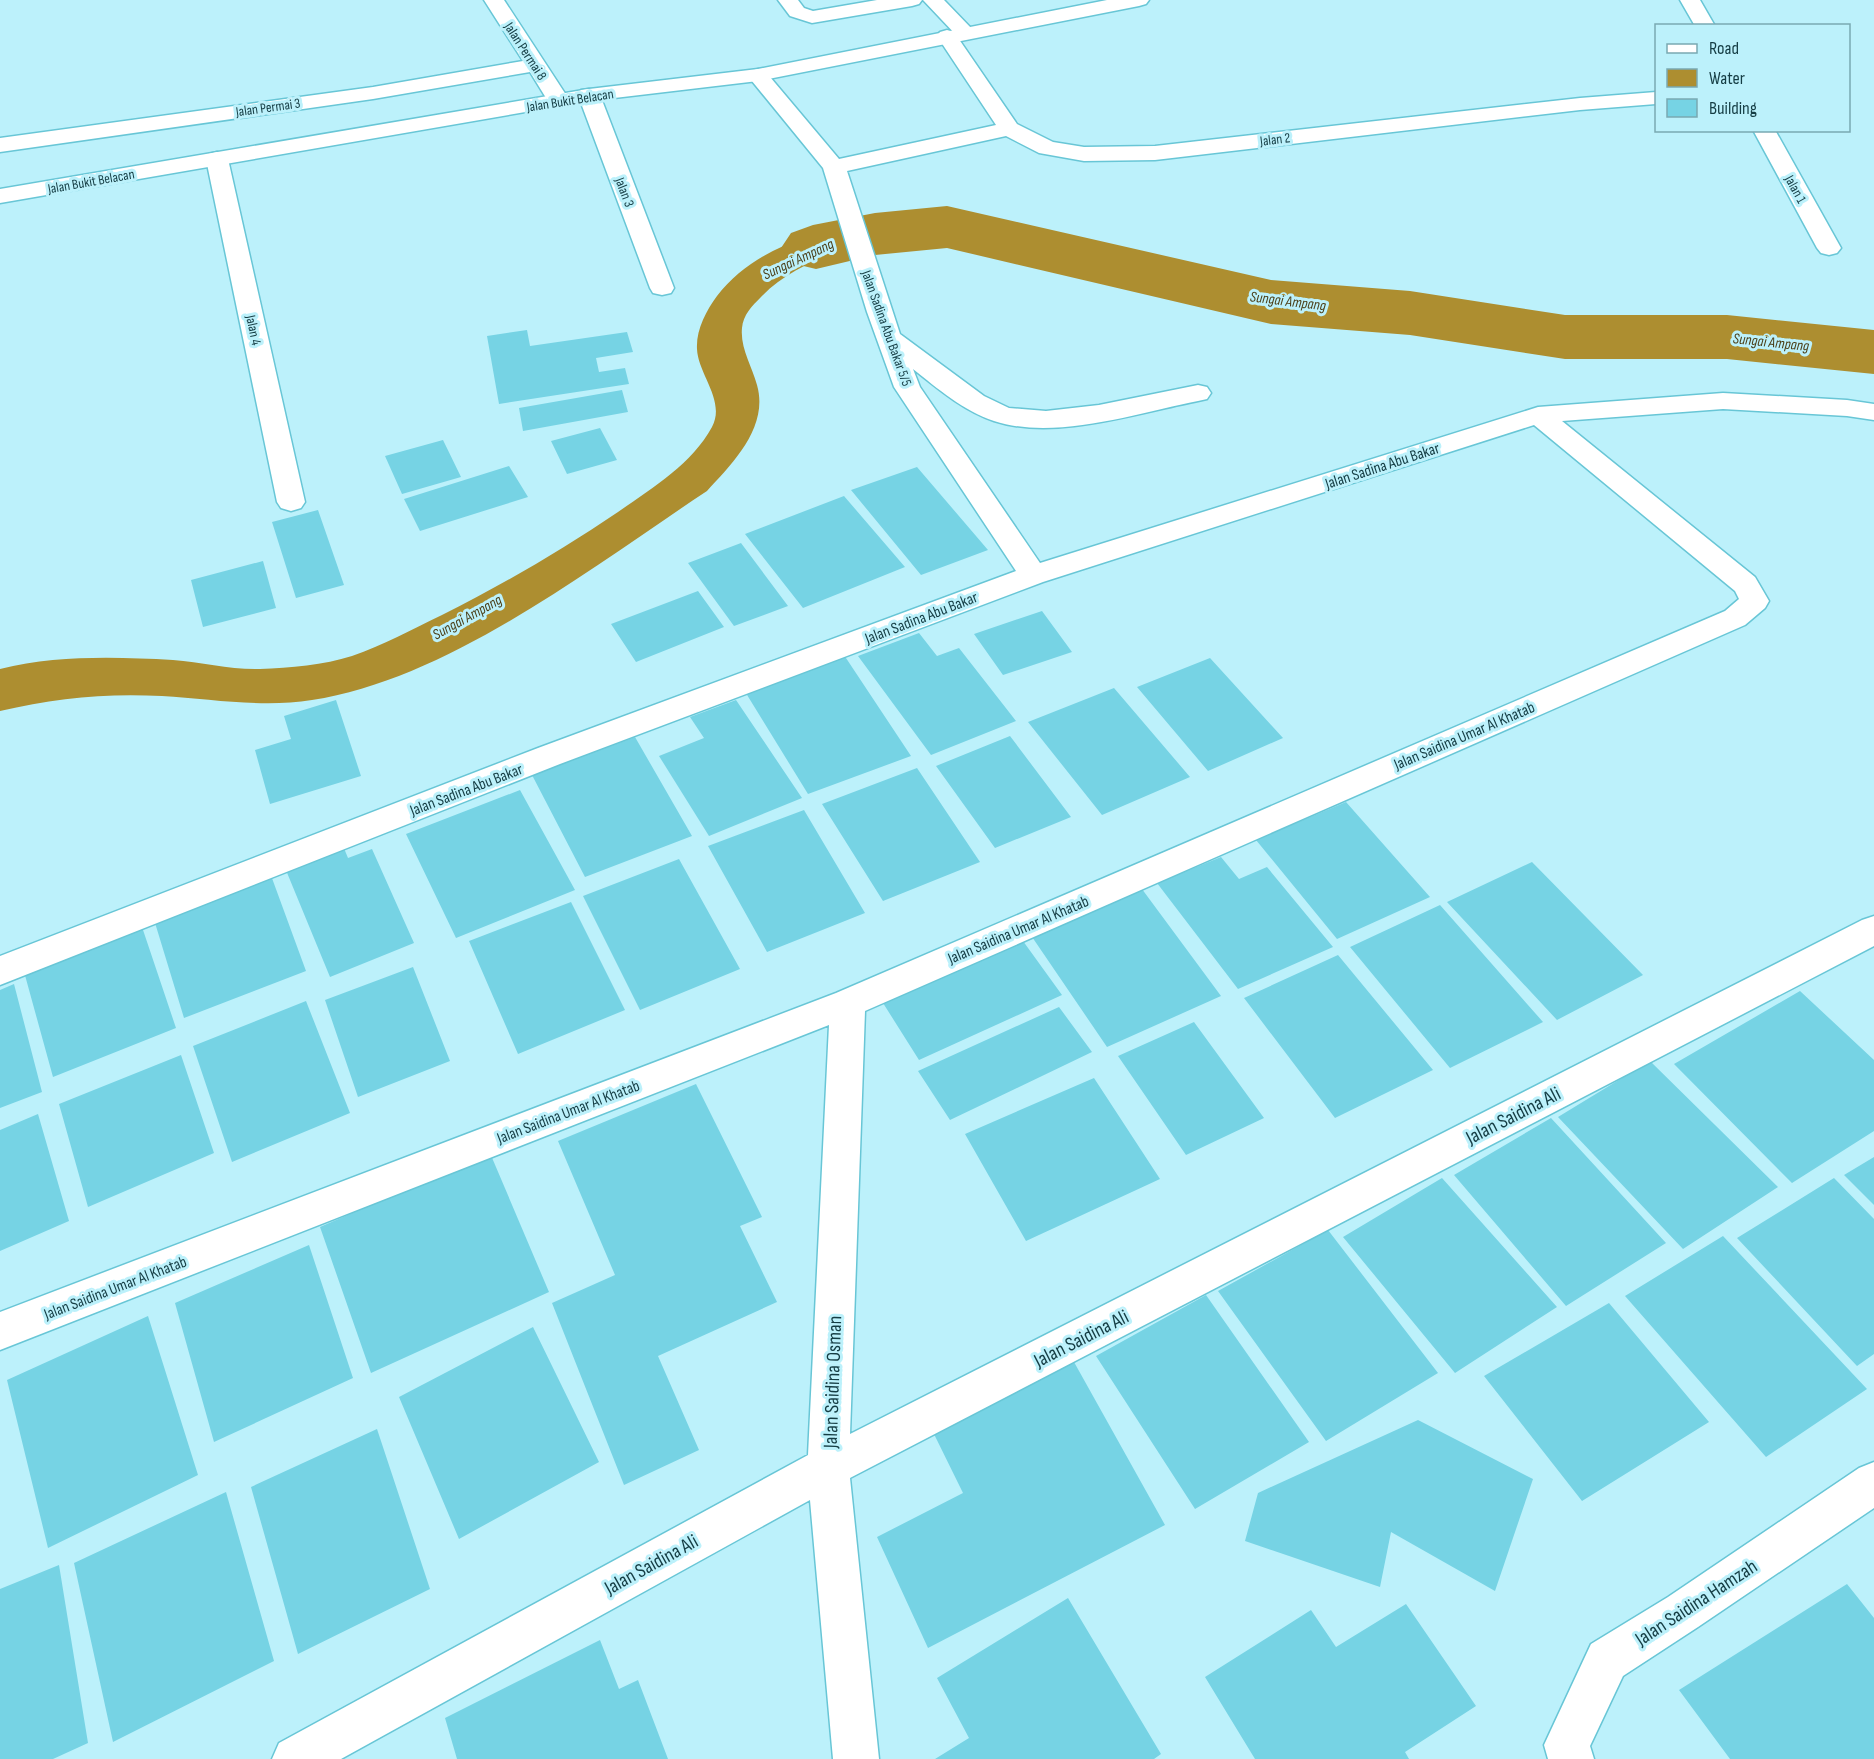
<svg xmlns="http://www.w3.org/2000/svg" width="1874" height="1759" font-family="'Sofia Sans Condensed',sans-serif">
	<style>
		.water { fill: #ad8e30 }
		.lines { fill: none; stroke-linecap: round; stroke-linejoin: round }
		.river { fill: #ad8e30; fill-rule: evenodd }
		.building { fill: #76d3e4 }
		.service-casing { stroke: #68c6d6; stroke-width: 3 }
		.minor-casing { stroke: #68c6d6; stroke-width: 3 }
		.tertiary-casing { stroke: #68c6d6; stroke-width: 3 }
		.service { fill: #fff; fill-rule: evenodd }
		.minor { fill: #fff; fill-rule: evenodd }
		.tertiary { fill: #fff; fill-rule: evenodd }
		.labels { text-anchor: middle; stroke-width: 6; stroke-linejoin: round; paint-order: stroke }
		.far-street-label { font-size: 14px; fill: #153d44; stroke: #bcf1fb }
		.far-water-label { font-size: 15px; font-style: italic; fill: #4b3e17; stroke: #bcf1fb }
		.street-label { font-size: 16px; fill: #153d44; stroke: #bcf1fb }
		.near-street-label { font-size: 20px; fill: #153d44; stroke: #bcf1fb }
	</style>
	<rect width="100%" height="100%" fill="#bcf1fb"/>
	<path class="water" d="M929,218L947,219L948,235C884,242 808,248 761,297C752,306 743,315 742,328C740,348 752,366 757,385C769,427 733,463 707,491C592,567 449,679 312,700C263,708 211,699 162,696C106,693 54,698 0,711V669C57,655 115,657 173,660C202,662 231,670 260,669C290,668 324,665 352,656C383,645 413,629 442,615C503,584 561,551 618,512C651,489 692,464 712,427C726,401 698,374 697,349C696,330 706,311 717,296C766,233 855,223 929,218Z"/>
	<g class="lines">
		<path class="river" d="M947,206L1271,280L1410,291L1565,315H1727L1874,330V374L1727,359H1565L1410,335L1271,324L947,248L875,255L816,269L791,263L781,248L791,233L813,225L875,213Z"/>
	</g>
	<path class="building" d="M527,330L530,346L627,332L633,352L596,358L599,372L625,368L629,384L499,404L487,336Z
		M622,390L628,412L523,431L519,408Z
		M600,428L617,460L567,474L551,441Z
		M443,440L461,477L402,494L385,456Z
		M509,466L528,497L420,531L404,499Z
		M917,467L988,550L921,575L851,490Z
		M844,496L905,567L803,608L745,534Z
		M318,510L344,585L296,598L272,522Z
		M741,543L788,606L734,626L688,563Z
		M263,561L276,608L203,627L191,580Z
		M698,591L724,627L636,662L611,624Z
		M1042,611L1072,652L1003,675L974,634Z
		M919,633L937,656L959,648L1016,721L931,755L858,656Z
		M844,655L911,756L808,794L744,690Z
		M1210,658L1283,738L1208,771L1137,687Z
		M1114,688L1190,777L1102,815L1028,722Z
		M336,700L361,776L270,804L255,750L291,739L284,716Z
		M736,700L802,798L709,836L659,756L704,738L690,717Z
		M1010,736L1071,817L995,848L936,766Z
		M635,737L692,836L585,877L532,775Z
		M917,768L980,862L883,901L822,804Z
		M520,790L575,890L456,938L406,834Z
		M1346,802L1430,897L1337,939L1256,840Z
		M804,810L865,913L767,952L708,846Z
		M341,841L348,858L372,849L414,943L330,977L283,863Z
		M1221,857L1239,879L1267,867L1333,947L1238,989L1157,883Z
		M679,859L740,969L640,1010L583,896Z
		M1532,862L1643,975L1557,1020L1447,902Z
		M269,870L306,971L184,1018L152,913Z
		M1139,885L1221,996L1107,1047L1028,931Z
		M571,902L625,1010L518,1054L469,941Z
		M1440,905L1543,1022L1450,1068L1350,947Z
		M141,924L176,1028L53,1077L23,968Z
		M1023,941L1062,995L919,1060L883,1003Z
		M1338,955L1433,1070L1335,1118L1244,998Z
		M413,967L450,1061L358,1097L325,1000Z
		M14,984L42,1092L0,1108V990Z
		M1800,991L1874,1060V1131L1792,1183L1674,1064Z
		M306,1001L350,1113L232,1162L193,1046Z
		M1059,1007L1092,1052L950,1120L918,1071Z
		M1194,1022L1264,1118L1186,1155L1118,1056Z
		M181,1055L214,1153L88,1207L59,1104Z
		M1650,1061L1778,1187L1683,1249L1558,1117Z
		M1094,1078L1160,1179L1026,1241L965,1134Z
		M696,1084L762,1217L740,1226L777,1302L658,1356L699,1450L624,1485L552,1303L615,1275L558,1141Z
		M38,1114L69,1221L0,1251V1130Z
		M1551,1118L1666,1243L1566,1306L1454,1175Z
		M490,1153L549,1292L371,1373L320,1227Z
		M1874,1157V1205L1844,1175Z
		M1442,1178L1557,1307L1455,1373L1343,1237Z
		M1834,1178L1874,1219V1354L1857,1366L1737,1238Z
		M1328,1230L1438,1373L1326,1441L1218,1291Z
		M1723,1236L1867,1389L1766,1457L1625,1296Z
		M309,1245L353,1378L214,1442L175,1303Z
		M1206,1295L1309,1442L1195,1509L1096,1356Z
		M1609,1303L1709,1422L1582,1501L1484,1376Z
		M148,1316L198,1475L48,1548L7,1380Z
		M533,1327L599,1462L459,1539L399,1397Z
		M1074,1362L1165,1525L928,1648L877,1537L963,1493L932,1430Z
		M1418,1420L1533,1479L1495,1591L1391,1532L1380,1587L1245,1541L1258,1493Z
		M377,1429L430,1589L298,1654L251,1487Z
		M226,1492L274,1661L113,1742L74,1563Z
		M59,1565L88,1743L53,1759H0V1589Z
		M1847,1584L1874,1618V1759H1730L1679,1690Z
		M1068,1598L1161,1754L1154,1759H935L969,1738L937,1678Z
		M1406,1604L1476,1706L1405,1752L1409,1759H1255L1205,1677L1311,1610L1336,1647Z
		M600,1640L619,1689L638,1680L668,1759H457L445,1718Z"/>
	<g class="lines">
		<defs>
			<path id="service" d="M484,0H504L570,101L567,106L559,107L551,106L530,72L373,99L0,152V138L373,87L523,61Z
				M778,0H798L804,8L813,11L877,0H922L919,4L912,6L812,23L790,16Z
				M923,0H944L972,29L975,33L972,37H958Z"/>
			<path id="minor" d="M1680,0H1700L1715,26H1695Z
				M947,30L954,32L1017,124L1053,142L1084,147L1155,146L1580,98L1656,92V104L1580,110L1155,160L1084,161L1039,153L1006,136L847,171L900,334L984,396L1009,408L1046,411L1099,405L1198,385L1207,387L1211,393L1207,399L1198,401C1137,413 1055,441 994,421C964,411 938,389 913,369L920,387L1040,563L1538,407L1723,393L1847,400L1874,404V420L1847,416L1723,409L1562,421L1755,577L1769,601L1765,608L1745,625L865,1011L850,1434L1862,920L1874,916V946L850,1478L879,1759H833L810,1500L341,1759H272L279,1743L808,1455L829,1025L0,1350V1312L836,993L1725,611L1739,599L1735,591L1534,425L1043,582L560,764L0,985V956L538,748L1016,571L894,387L867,312L823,168L747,75L751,71L758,69L765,71L839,159L996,125L937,36L940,32Z
				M589,89L597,90L600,95L674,288L671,293L662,295L653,293L650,288L578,95L581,90Z
				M1753,130H1775L1841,248L1837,253L1829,255L1821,253L1817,248Z
				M217,152L225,154L228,159L305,502L301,508L291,511L281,508L277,502L206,159L209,154Z
				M1874,1462V1508L1698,1627L1623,1676L1590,1746L1594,1759H1548L1544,1745L1591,1644L1668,1597L1859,1468Z"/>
			<path id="tertiary" d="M1107,0H1149L1146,4L1139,6L758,81L589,101L0,203V189L589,89L758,69Z"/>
		</defs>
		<use href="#service" class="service-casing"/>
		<use href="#minor" class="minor-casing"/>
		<use href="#tertiary" class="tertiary-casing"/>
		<use href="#service" class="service"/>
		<use href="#minor" class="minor"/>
		<use href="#tertiary" class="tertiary"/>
	</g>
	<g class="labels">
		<g class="far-street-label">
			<text transform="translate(526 51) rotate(57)" y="5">Jalan Permai 8</text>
			<text transform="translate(570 100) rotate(-9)" y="5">Jalan Bukit Belacan</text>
			<text transform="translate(268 107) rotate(-8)" y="5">Jalan Permai 3</text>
			<text transform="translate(1275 139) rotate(-7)" y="5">Jalan 2</text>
			<text transform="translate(91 181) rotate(-10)" y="5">Jalan Bukit Belacan</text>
			<text transform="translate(1796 189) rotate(61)" y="5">Jalan 1</text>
			<text transform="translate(625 192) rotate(69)" y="5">Jalan 3</text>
			<text transform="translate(887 328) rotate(70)" y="5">Jalan Sadina Abu Bakar 5/5</text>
			<text transform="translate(254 330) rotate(78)" y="5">Jalan 4</text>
		</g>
		<g class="far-water-label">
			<text transform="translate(798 259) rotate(-25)" y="5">Sungai Ampang</text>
			<text transform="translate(1288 301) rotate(7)" y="5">Sungai Ampang</text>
			<text transform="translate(1771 342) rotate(6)" y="5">Sungai Ampang</text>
			<text transform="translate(467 617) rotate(-29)" y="5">Sungai Ampang</text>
		</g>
		<g class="street-label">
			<text transform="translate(1382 465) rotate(-18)" y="6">Jalan Sadina Abu Bakar</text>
			<text transform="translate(921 617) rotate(-21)" y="6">Jalan Sadina Abu Bakar</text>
			<text transform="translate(1464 735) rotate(-23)" y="6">Jalan Saidina Umar Al Khatab</text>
			<text transform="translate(466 789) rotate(-21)" y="6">Jalan Sadina Abu Bakar</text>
			<text transform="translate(1018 929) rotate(-23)" y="6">Jalan Saidina Umar Al Khatab</text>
			<text transform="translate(568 1111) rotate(-21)" y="6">Jalan Saidina Umar Al Khatab</text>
			<text transform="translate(115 1287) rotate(-21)" y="6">Jalan Saidina Umar Al Khatab</text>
		</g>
		<g class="near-street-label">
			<text transform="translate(1513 1115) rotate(-27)" y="7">Jalan Saidina Ali</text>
			<text transform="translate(1081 1338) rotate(-27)" y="7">Jalan Saidina Ali</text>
			<text transform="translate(832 1382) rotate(-88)" y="7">Jalan Saidina Osman</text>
			<text transform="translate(651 1564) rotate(-29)" y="7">Jalan Saidina Ali</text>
			<text transform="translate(1696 1602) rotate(-33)" y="7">Jalan Saidina Hamzah</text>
		</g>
	</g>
	<rect x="1655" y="24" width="195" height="108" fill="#bcf1fb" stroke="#79a9b2" stroke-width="1.5"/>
	<rect x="1667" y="44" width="30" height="9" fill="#ffffff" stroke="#79a9b2" stroke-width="1.5"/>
	<text x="1709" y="54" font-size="18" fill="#153d44">Road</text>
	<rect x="1667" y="69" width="30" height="18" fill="#ad8e30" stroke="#79a9b2" stroke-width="1.5"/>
	<text x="1709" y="84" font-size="18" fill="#153d44">Water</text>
	<rect x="1667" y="99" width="30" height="18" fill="#76d3e4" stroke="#79a9b2" stroke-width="1.5"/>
	<text x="1709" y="114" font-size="18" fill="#153d44">Building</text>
</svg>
